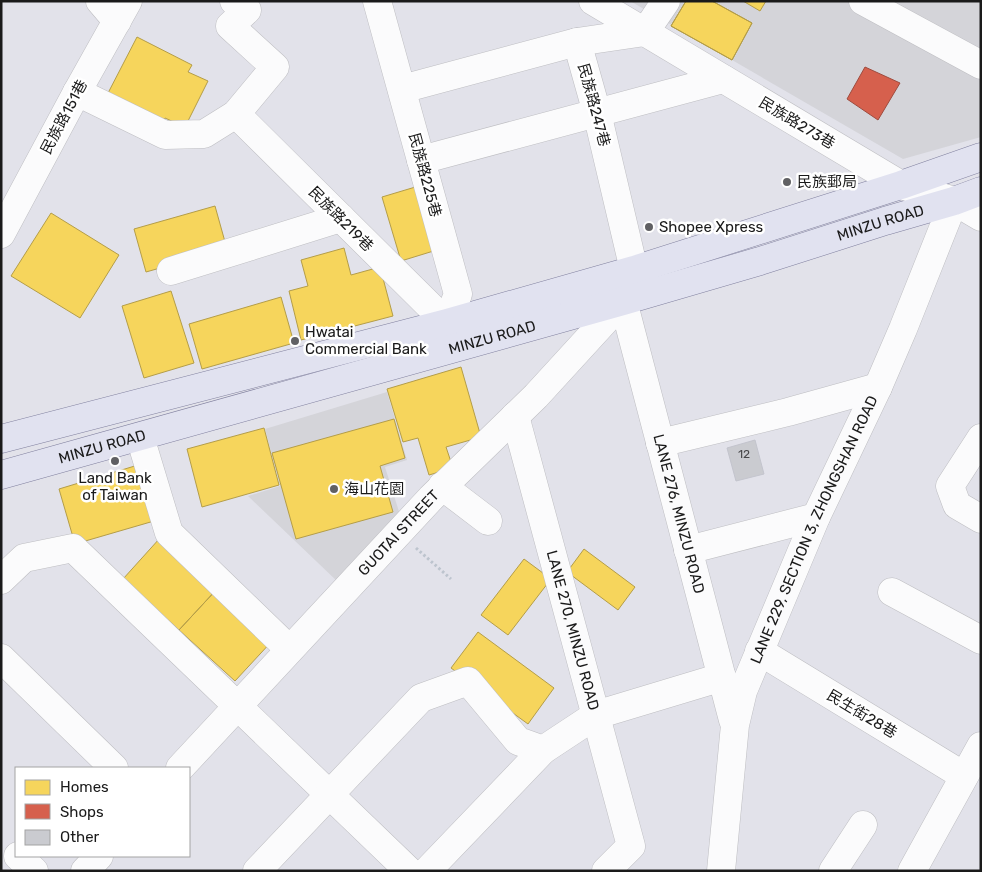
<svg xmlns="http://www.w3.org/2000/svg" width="982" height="872" font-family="Rubik,'Noto Sans TC',sans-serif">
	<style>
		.residential { fill: #d4d4d9 }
		.homes { fill: #f6d55c; stroke: #b49d48 }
		.shops { fill: #d6604d; stroke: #9e4b3e }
		.building { fill: #cacbd0; stroke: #c3c4cd }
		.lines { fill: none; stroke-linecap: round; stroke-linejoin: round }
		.minor-casing { stroke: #bebec2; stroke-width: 29 }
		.major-casing { stroke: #81809f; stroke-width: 29 }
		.path { stroke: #bdc4ce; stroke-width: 3; stroke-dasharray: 2.5 2.5; stroke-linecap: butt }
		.minor { stroke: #fbfbfc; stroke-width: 28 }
		.major { stroke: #e1e2f0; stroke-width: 28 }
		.poi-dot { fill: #606063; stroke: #fff; stroke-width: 2 }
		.labels { text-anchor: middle; stroke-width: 5; stroke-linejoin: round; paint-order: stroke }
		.number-label { font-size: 12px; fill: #48484a }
		.street-label { font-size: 15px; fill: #1a1a1a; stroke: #fff }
		.poi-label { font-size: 15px; fill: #1a1a1a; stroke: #fff; text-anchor: start }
	</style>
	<rect width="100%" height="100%" fill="#e2e2ea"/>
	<path class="residential" d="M630,1H981V137L903,159Z
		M387,392L407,460L385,467L401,518L339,583L248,496L280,486L265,429Z"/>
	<path class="homes" d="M686,1H712L752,23L732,60L671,26Z
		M686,1H712L752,23L732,60L671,26Z
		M743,1H766L760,11Z
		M137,37L192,65L188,72L208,81L185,127L165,118L162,123L107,95Z
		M422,185L440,249L401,261L382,197Z
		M215,206L227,249L146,272L134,229Z
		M51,213L119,255L80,318L11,276Z
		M344,248L351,275L380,267L393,316L301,340L289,291L308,286L301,260Z
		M171,291L194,363L144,378L122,306Z
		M281,297L294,343L202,369L189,324Z
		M461,367L481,437L446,447L453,468L429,475L418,438L403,442L387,389Z
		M394,419L405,458L380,466L393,512L296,539L272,453Z
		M264,428L279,485L202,507L187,449Z
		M138,465L154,521L75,544L59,489Z
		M160,538L217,589L179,630L123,579Z
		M584,549L635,587L618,610L567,572Z
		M524,559L551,579L508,635L481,615Z
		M217,589L273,640L235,681L179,630Z
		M478,632L554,688L528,724L451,668Z"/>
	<path class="shops" d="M865,67L900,83L878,120L847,99Z"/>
	<path class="building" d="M755,440L764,474L736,481L727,448Z"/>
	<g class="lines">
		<defs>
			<g id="minor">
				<path d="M100,1L117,21"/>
				<path d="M377,1L458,294L447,323L452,342"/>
				<path d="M593,1L901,185L954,201L981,217"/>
				<path d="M863,1L981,65"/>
				<path d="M402,89L577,42"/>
				<path d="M77,92L165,135L204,134L236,114L275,67L230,26L247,10L234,1"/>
				<path d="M236,114L447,323"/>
				<path d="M421,160L723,79"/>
				<path d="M1,234L77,92L128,1"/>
				<path d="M634,270L597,113L577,42L645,32L666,1"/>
				<path d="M171,271L341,218"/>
				<path id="s1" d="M623,301L733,720"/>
				<path id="s2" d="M515,416L631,846L606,871"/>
				<path d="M140,437L169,533L289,649"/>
				<path d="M981,438L950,486L957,505L981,519"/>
				<path d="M660,443L788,412L878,387"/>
				<path d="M442,486L488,521"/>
				<path d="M688,550L816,517"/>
				<path d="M1,580L24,558L73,548L409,871"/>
				<path d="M892,592L981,640"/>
				<path d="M759,651L964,776"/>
				<path d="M1,658L114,768"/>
				<path id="s3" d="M180,768L431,498L536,396L623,301"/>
				<path d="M18,856L34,871"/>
				<path d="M85,871L99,856"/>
				<path d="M257,871L421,698L468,681L518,741L543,750"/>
				<path d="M427,871L543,750L596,715L722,677"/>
				<path id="s4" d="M721,871L735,725L743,691L816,517L878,387L903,329L954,201"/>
				<path d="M833,871L863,825"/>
				<path d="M912,871L981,746"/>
			</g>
			<g id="major">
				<path d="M1,439L447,323L634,270L901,185L981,157"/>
				<path id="s5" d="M1,475L623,301L760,261L885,221L954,201L981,191"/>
			</g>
		</defs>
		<use href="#minor" class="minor-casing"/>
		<use href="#major" class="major-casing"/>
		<path class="path" d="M416,548L451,579"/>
		<use href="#minor" class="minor"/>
		<use href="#major" class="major"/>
	</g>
	<g class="poi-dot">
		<circle cx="787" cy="182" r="5"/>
		<circle cx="649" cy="227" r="5"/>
		<circle cx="295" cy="341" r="5"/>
		<circle cx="115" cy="461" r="5"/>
		<circle cx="334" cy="489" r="5"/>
	</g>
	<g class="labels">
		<g class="number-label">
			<text x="744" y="458">12</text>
		</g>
		<g class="street-label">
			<text transform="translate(594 105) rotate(75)" y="5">民族路247巷</text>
			<text transform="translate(64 117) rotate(-62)" y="5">民族路151巷</text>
			<text transform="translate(797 123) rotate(31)" y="5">民族路273巷</text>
			<text transform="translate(425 175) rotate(75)" y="5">民族路225巷</text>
			<text transform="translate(341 219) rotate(45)" y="5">民族路219巷</text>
			<text dy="5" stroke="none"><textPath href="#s5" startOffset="915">MINZU ROAD</textPath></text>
			<text dy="5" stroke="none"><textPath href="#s5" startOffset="510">MINZU ROAD</textPath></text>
			<text dy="5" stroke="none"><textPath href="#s5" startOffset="105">MINZU ROAD</textPath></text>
			<text dy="5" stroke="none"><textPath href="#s1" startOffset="220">LANE 276, MINZU ROAD</textPath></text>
			<text dy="5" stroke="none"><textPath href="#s4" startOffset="358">LANE 229, SECTION 3, ZHONGSHAN ROAD</textPath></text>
			<text dy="5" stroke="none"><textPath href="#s3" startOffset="321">GUOTAI STREET</textPath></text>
			<text dy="5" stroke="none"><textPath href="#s2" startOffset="222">LANE 270, MINZU ROAD</textPath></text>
			<text transform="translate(862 714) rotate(31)" y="5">民生街28巷</text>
		</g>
		<g class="poi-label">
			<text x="797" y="187">民族郵局</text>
			<text x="659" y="232">Shopee Xpress</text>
			<text x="305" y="337">Hwatai<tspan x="305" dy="17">Commercial Bank</tspan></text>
			<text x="115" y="483" text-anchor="middle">Land Bank<tspan x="115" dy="17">of Taiwan</tspan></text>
			<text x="344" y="494">海山花園</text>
		</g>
	</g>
	<rect width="982" height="872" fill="none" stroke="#1a1a1a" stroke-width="5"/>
	<rect x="15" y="767" width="175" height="90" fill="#ffffff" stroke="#a3a3a3"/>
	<rect x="25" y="780" width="25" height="15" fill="#f6d55c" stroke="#a3a3a3"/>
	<text x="60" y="792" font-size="15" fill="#1a1a1a">Homes</text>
	<rect x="25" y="804" width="25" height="15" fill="#d6604d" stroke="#a3a3a3"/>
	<text x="60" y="817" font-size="15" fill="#1a1a1a">Shops</text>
	<rect x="25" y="830" width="25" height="15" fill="#cacbd0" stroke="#a3a3a3"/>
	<text x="60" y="842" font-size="15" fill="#1a1a1a">Other</text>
</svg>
